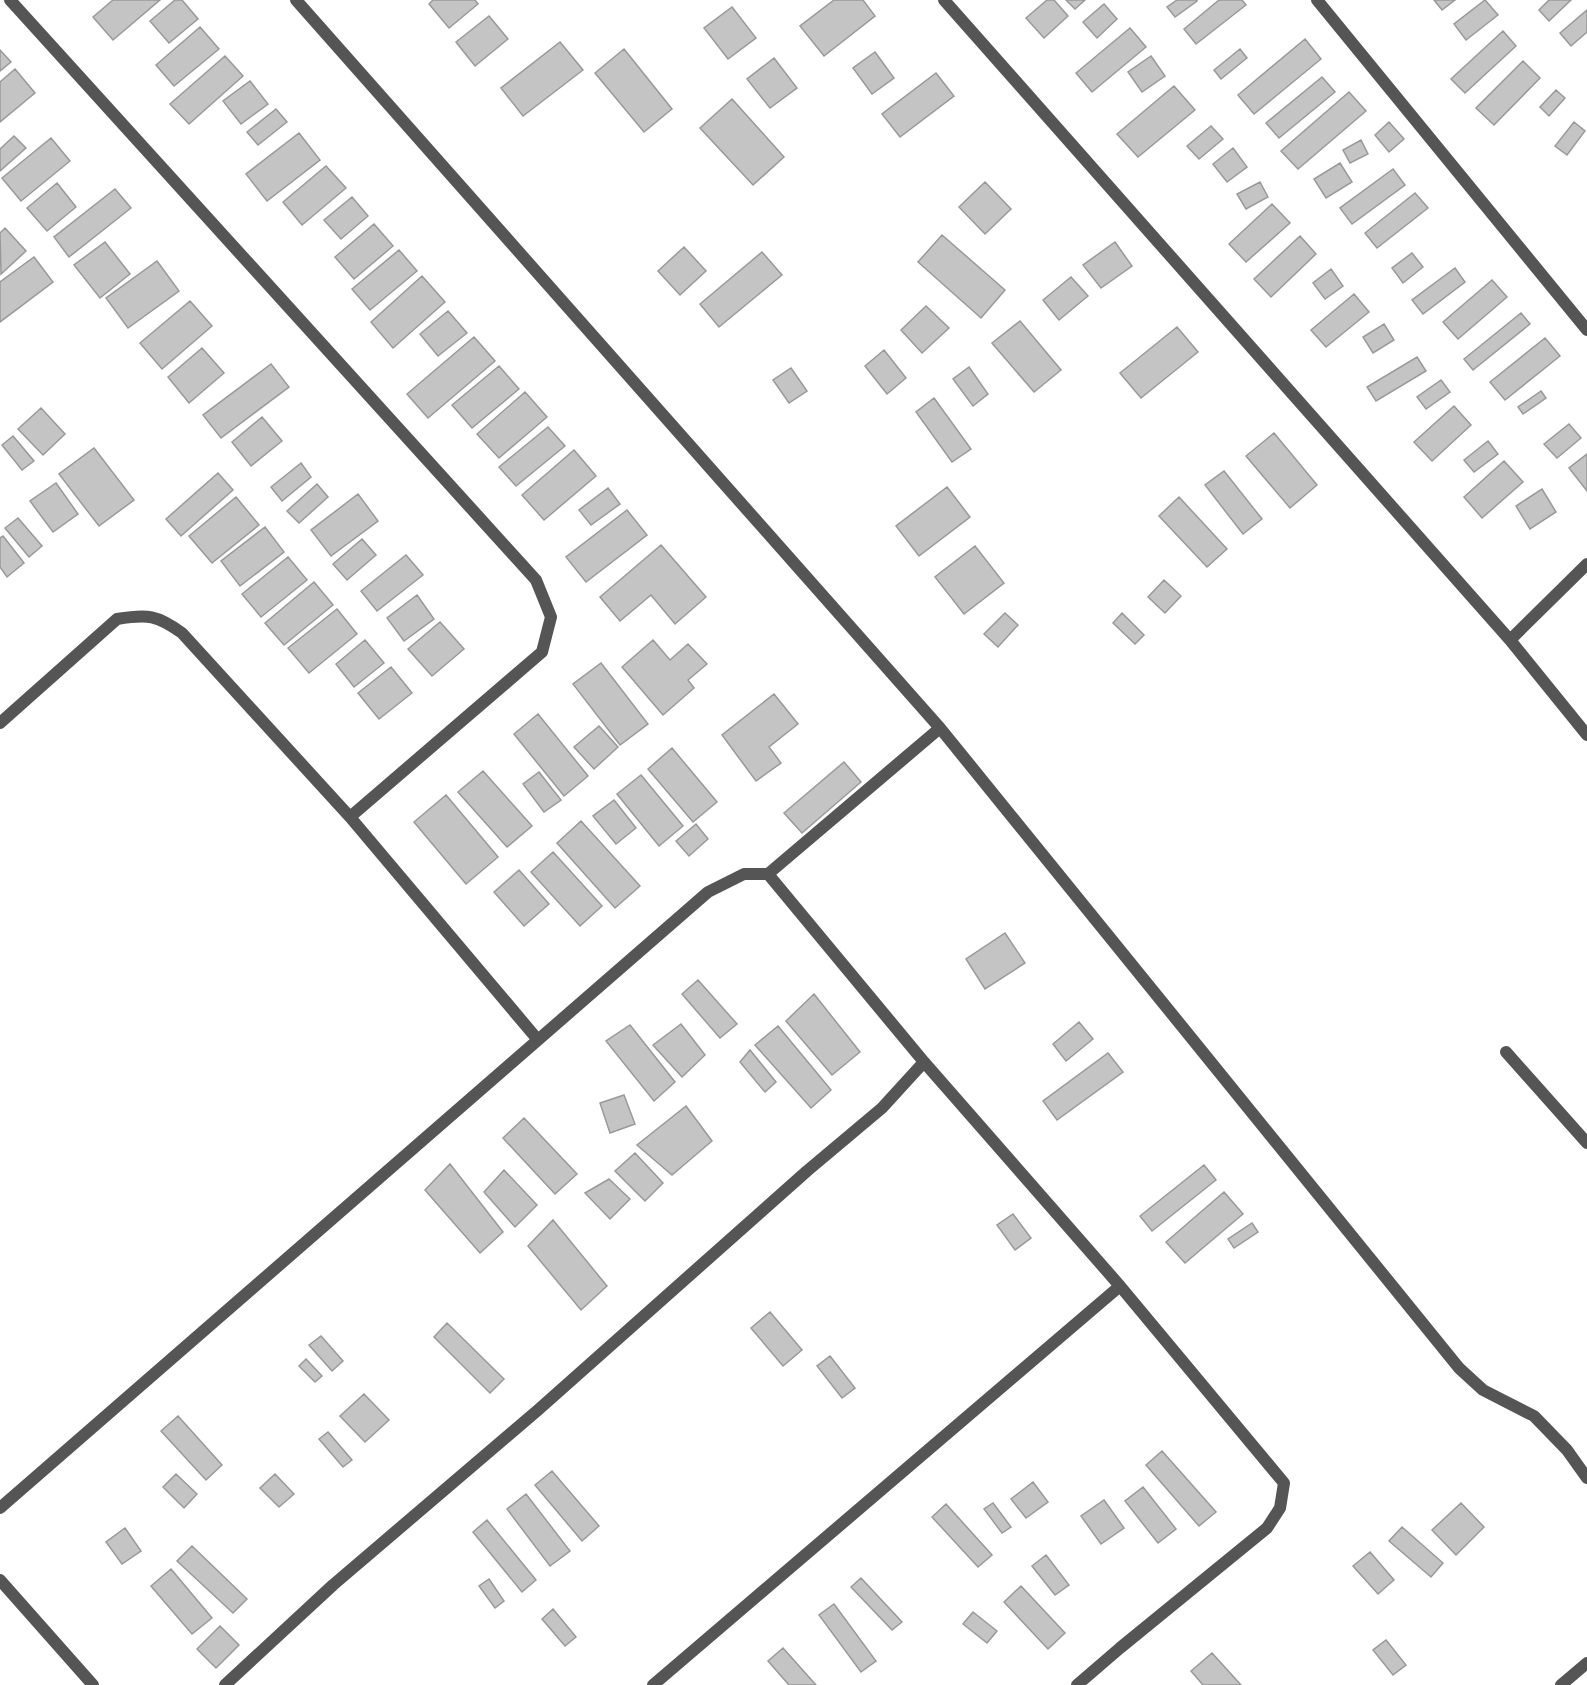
<svg xmlns="http://www.w3.org/2000/svg" width="1587" height="1685" font-family="'Space Grotesk',sans-serif">
	<style>
		.building { fill: #c4c4c4; stroke: #999; stroke-width: 1.5 }
		.lines { fill: none; stroke-linecap: round; stroke-linejoin: round }
		.street { stroke: #555; stroke-width: 12 }
	</style>
	<rect width="100%" height="100%" fill="#fff"/>
	<path class="building" d="M113,0H160L113,40L93,17Z
		M175,0H182L198,19L169,43L150,21Z
		M433,0H475L478,4L449,28L429,4Z
		M834,0H863L875,16L824,56L800,26Z
		M1047,0H1054L1068,16L1044,38L1026,18Z
		M1066,0H1085L1075,9Z
		M1177,0H1197V1L1175,17L1167,7Z
		M1219,0H1242L1246,5L1196,44L1184,29Z
		M1434,0H1455L1442,10Z
		M1485,0L1498,15L1466,40L1454,24Z
		M1549,0H1571L1549,21L1539,10Z
		M1104,4L1117,19L1097,38L1083,22Z
		M732,7L756,38L728,59L704,28Z
		M1587,10V32L1571,46L1560,33Z
		M489,16L508,39L475,66L456,42Z
		M200,27L219,49L174,86L156,65Z
		M1130,28L1146,47L1092,92L1076,73Z
		M1503,31L1516,46L1465,93L1451,79Z
		M1305,39L1321,59L1254,114L1238,95Z
		M560,42L583,70L523,116L501,88Z
		M624,49L672,109L644,132L595,73Z
		M1240,49L1247,58L1221,79L1214,70Z
		M0,50L11,62L0,71Z
		M875,52L894,78L872,94L853,68Z
		M225,56L243,76L189,124L170,104Z
		M1151,56L1165,76L1142,92L1128,72Z
		M774,58L797,88L770,108L747,79Z
		M1523,61L1540,78L1494,125L1476,108Z
		M15,69L35,93L0,122V82Z
		M936,73L954,96L900,137L882,114Z
		M1322,77L1335,92L1279,138L1266,123Z
		M250,81L268,104L241,124L223,101Z
		M1174,86L1195,110L1138,157L1117,134Z
		M1556,90L1565,98L1549,116L1540,107Z
		M1349,92L1366,111L1298,169L1281,151Z
		M732,99L784,157L753,185L700,128Z
		M276,109L287,122L258,145L247,132Z
		M1389,122L1404,139L1389,152L1375,135Z
		M1574,122L1585,131L1567,155L1555,146Z
		M1211,126L1223,139L1199,159L1187,146Z
		M299,133L320,160L267,201L246,174Z
		M14,136L26,148L0,171V149Z
		M51,138L70,161L21,201L2,178Z
		M1361,140L1368,154L1350,163L1343,150Z
		M1233,148L1247,167L1227,182L1213,164Z
		M1340,163L1352,182L1326,198L1314,179Z
		M326,166L346,188L302,225L283,202Z
		M1393,169L1405,185L1352,224L1340,208Z
		M985,182L1011,209L985,234L959,207Z
		M1260,182L1268,197L1246,209L1237,194Z
		M57,183L76,207L47,231L27,208Z
		M115,189L131,208L69,257L54,237Z
		M1415,193L1428,208L1377,248L1365,233Z
		M352,197L368,216L341,239L324,220Z
		M1272,204L1290,223L1246,262L1229,244Z
		M374,224L393,246L354,279L335,257Z
		M5,228L26,251L1,274L0,233Z
		M942,235L1005,290L981,318L918,262Z
		M1300,236L1316,254L1271,297L1254,279Z
		M105,242L130,274L100,298L74,265Z
		M1115,242L1132,266L1101,288L1083,265Z
		M684,247L706,271L680,295L658,271Z
		M399,250L417,271L370,310L352,289Z
		M762,252L782,275L719,327L700,304Z
		M1412,253L1423,267L1403,283L1392,268Z
		M34,257L53,282L0,322V282Z
		M157,261L179,291L128,328L106,298Z
		M1455,268L1465,282L1423,314L1412,300Z
		M1331,269L1343,286L1325,299L1313,283Z
		M422,276L445,302L393,348L371,322Z
		M1071,277L1088,296L1059,320L1043,300Z
		M1492,280L1507,297L1458,339L1443,322Z
		M1354,294L1369,312L1326,347L1311,330Z
		M190,301L212,326L162,369L140,343Z
		M926,306L949,328L922,353L901,330Z
		M448,311L467,333L438,356L420,334Z
		M1521,313L1530,324L1473,370L1464,359Z
		M1020,321L1061,370L1034,392L992,343Z
		M1384,324L1394,340L1373,353L1363,337Z
		M1177,327L1198,352L1141,398L1120,373Z
		M474,337L495,361L428,418L407,394Z
		M1545,338L1560,356L1505,400L1490,382Z
		M202,348L224,373L189,403L168,377Z
		M884,350L906,378L887,394L865,366Z
		M1417,357L1426,371L1376,401L1367,387Z
		M271,364L289,387L221,438L203,415Z
		M499,366L519,389L472,428L452,405Z
		M969,367L988,394L973,406L953,379Z
		M791,368L807,391L789,403L773,380Z
		M1441,380L1450,392L1426,409L1417,397Z
		M1541,391L1546,398L1523,414L1518,407Z
		M525,392L547,417L499,458L477,434Z
		M934,398L971,449L952,462L916,412Z
		M1454,406L1471,425L1432,461L1414,442Z
		M41,408L65,434L43,455L18,429Z
		M262,417L282,441L251,466L232,442Z
		M1569,424L1581,438L1557,458L1544,444Z
		M548,427L565,446L516,486L499,467Z
		M1274,433L1317,485L1290,508L1246,456Z
		M13,436L34,461L22,470L2,445Z
		M1488,441L1498,454L1474,472L1464,460Z
		M94,448L134,500L99,526L59,474Z
		M574,450L596,476L544,520L522,495Z
		M1587,454V491L1569,468Z
		M1504,461L1523,482L1482,518L1464,497Z
		M301,463L311,477L282,501L271,487Z
		M1224,471L1262,519L1243,534L1205,485Z
		M218,473L233,490L181,536L166,519Z
		M56,483L78,514L53,532L30,501Z
		M317,484L328,497L299,523L287,511Z
		M947,487L970,517L919,556L896,526Z
		M608,488L620,504L591,525L579,510Z
		M1542,489L1556,512L1530,529L1516,506Z
		M358,494L378,521L331,556L311,530Z
		M236,497L259,525L212,563L189,536Z
		M1179,497L1227,549L1207,567L1159,516Z
		M627,510L647,535L586,582L566,557Z
		M18,518L42,546L29,557L5,528Z
		M265,527L284,552L240,586L221,561Z
		M3,536L24,563L7,577L0,567V538Z
		M362,539L376,555L347,580L333,564Z
		M661,545L706,597L675,624L651,595L620,621L600,597Z
		M975,546L1004,583L964,614L935,577Z
		M406,555L423,575L377,611L361,591Z
		M288,557L307,580L261,617L242,594Z
		M1164,580L1181,596L1165,613L1148,597Z
		M314,582L333,605L284,645L265,623Z
		M417,595L434,619L404,641L387,618Z
		M337,609L357,634L309,673L288,648Z
		M1005,613L1018,625L998,647L984,634Z
		M1122,613L1144,635L1135,644L1113,623Z
		M440,622L464,649L432,676L408,649Z
		M365,640L384,663L354,687L336,664Z
		M653,640L670,660L688,644L707,664L688,680L694,688L663,715L622,667Z
		M601,663L648,724L620,745L573,684Z
		M391,667L412,693L379,719L358,693Z
		M774,694L798,724L769,747L781,763L756,781L722,735Z
		M538,714L588,776L564,796L514,734Z
		M599,726L618,747L594,769L574,747Z
		M672,748L717,802L693,822L648,769Z
		M844,762L861,782L802,833L784,813Z
		M483,771L532,826L507,847L458,792Z
		M539,772L561,800L544,812L523,784Z
		M641,775L683,826L659,846L617,794Z
		M446,795L498,857L466,884L414,822Z
		M614,800L636,828L616,844L593,816Z
		M581,821L640,886L615,908L557,843Z
		M696,824L708,839L689,856L676,841Z
		M553,852L602,906L580,926L531,872Z
		M519,870L549,904L524,926L494,892Z
		M1005,933L1025,963L985,989L966,959Z
		M698,980L737,1024L720,1038L682,994Z
		M814,994L860,1052L832,1075L786,1021Z
		M1079,1022L1093,1039L1066,1061L1053,1044Z
		M681,1024L705,1055L682,1077L653,1045Z
		M630,1025L675,1082L654,1101L606,1041Z
		M778,1026L831,1090L811,1108L755,1045Z
		M750,1050L776,1082L765,1092L740,1062Z
		M1108,1053L1123,1072L1057,1120L1043,1101Z
		M624,1095L635,1124L610,1133L600,1103Z
		M686,1106L712,1141L672,1175L637,1145Z
		M524,1118L577,1174L555,1194L503,1138Z
		M635,1153L663,1183L645,1201L615,1171Z
		M450,1164L503,1232L480,1253L425,1190Z
		M1204,1165L1216,1180L1152,1231L1140,1216Z
		M504,1170L537,1205L515,1227L484,1192Z
		M609,1179L630,1199L610,1219L585,1193Z
		M1224,1192L1243,1214L1185,1263L1166,1242Z
		M1013,1214L1031,1238L1015,1250L997,1225Z
		M553,1220L607,1286L581,1310L528,1246Z
		M1252,1223L1258,1232L1234,1248L1228,1239Z
		M770,1312L802,1350L783,1366L751,1328Z
		M447,1323L504,1379L490,1393L434,1337Z
		M321,1336L343,1361L332,1371L309,1345Z
		M830,1356L855,1388L842,1398L817,1366Z
		M306,1359L322,1376L315,1382L299,1366Z
		M364,1394L389,1420L365,1442L340,1416Z
		M178,1416L222,1465L206,1480L161,1431Z
		M328,1432L352,1460L343,1467L319,1439Z
		M1162,1451L1216,1512L1199,1526L1146,1465Z
		M552,1471L599,1526L582,1541L535,1485Z
		M176,1474L197,1494L184,1508L163,1487Z
		M275,1474L294,1494L279,1507L260,1488Z
		M1033,1482L1048,1502L1026,1518L1011,1499Z
		M1143,1487L1176,1529L1158,1543L1125,1501Z
		M526,1494L570,1551L550,1566L507,1509Z
		M1104,1500L1124,1528L1101,1544L1081,1516Z
		M993,1503L1011,1527L1002,1533L984,1509Z
		M1461,1503L1484,1527L1456,1555L1432,1530Z
		M946,1504L992,1555L978,1567L932,1517Z
		M487,1520L536,1580L522,1592L473,1532Z
		M1402,1527L1443,1563L1431,1577L1389,1541Z
		M125,1528L141,1551L122,1564L106,1542Z
		M192,1546L247,1599L233,1613L177,1561Z
		M1370,1552L1394,1580L1378,1594L1353,1566Z
		M1046,1555L1069,1585L1055,1595L1032,1566Z
		M171,1569L212,1618L192,1634L151,1586Z
		M861,1578L902,1622L892,1630L851,1587Z
		M489,1579L504,1601L495,1608L479,1586Z
		M1021,1586L1065,1633L1048,1649L1004,1602Z
		M834,1604L876,1661L861,1672L819,1615Z
		M553,1609L576,1637L565,1646L542,1619Z
		M973,1612L997,1631L987,1643L963,1624Z
		M220,1626L239,1645L216,1668L197,1649Z
		M1386,1640L1406,1665L1393,1675L1373,1650Z
		M783,1648L816,1685H789L768,1661Z
		M1212,1653L1241,1685H1203L1191,1671Z"/>
	<g class="lines">
		<path class="street" d="M10,0L536,580L551,617L542,652L350,817L538,1040
			M296,0L940,728L1459,1368L1483,1390L1534,1416L1567,1450L1587,1478
			M944,0L1510,640L1587,564
			M1317,0L1587,330
			M1510,640L1587,735
			M0,723L117,619C148,614 157,615 182,633L350,817
			M768,874L924,1062L1120,1286L1284,1483L1280,1508L1267,1528L1120,1648L1077,1685
			M1506,1052L1587,1143
			M0,1508L708,892L744,874H768L940,728
			M0,1580L93,1685
			M225,1685L333,1585L538,1410L807,1171L882,1108L924,1062
			M653,1685L1120,1286
			M1561,1685L1587,1663"/>
	</g>
</svg>
